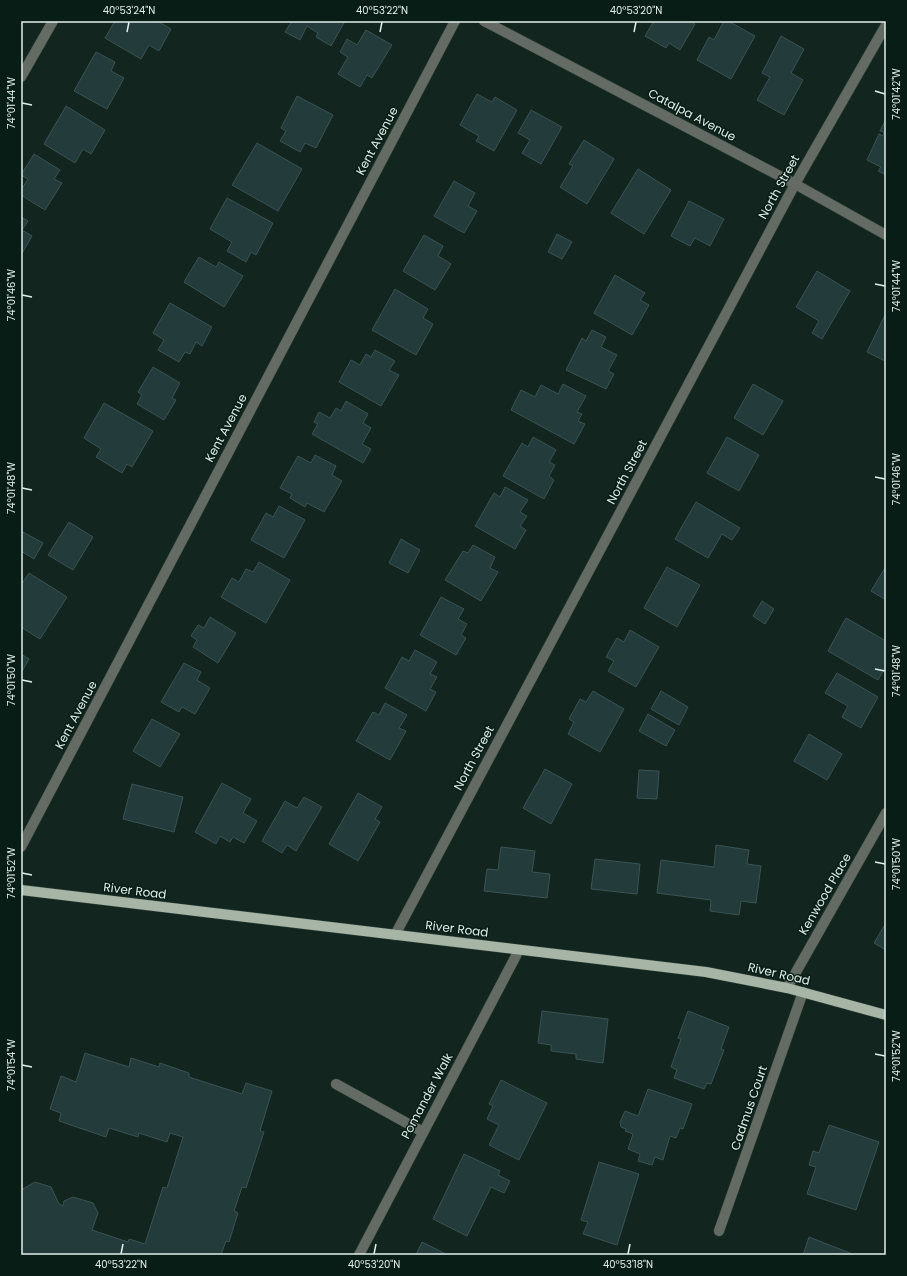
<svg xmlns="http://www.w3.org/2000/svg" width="907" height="1276" font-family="Poppins,sans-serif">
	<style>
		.building { fill: #233b3b; stroke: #3a5353 }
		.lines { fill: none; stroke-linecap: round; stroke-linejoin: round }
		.minor-casing { stroke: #2f423b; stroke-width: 11 }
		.major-casing { stroke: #2f423b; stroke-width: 11 }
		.minor { stroke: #646b64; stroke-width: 10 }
		.major { stroke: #a7b5a6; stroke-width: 10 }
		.ticks { fill: none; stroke: #e2efea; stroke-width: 1.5 }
		.labels { text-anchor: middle; stroke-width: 3; stroke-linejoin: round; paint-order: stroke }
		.street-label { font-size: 12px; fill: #e2efea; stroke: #081d16 }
		.neatline { fill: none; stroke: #e2efea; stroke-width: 1.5 }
		.ticks-label { font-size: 10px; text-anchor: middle; fill: #e2efea }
	</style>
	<rect width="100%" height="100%" fill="#12261f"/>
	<path class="building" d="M115,21H157L171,29L159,51L149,45L141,59L105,38Z
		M292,21H345L331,46L316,37L318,33L307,26L300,40L285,32Z
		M654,21H690L695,24L680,50L669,43L666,48L645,36Z
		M724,21H728L755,36L731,79L697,60L709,37L714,40Z
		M366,30L392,45L372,78L367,75L360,87L338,74L348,57L340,52L347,39L357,45Z
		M781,36L804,49L791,73L803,80L784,115L757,100L770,77L762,73Z
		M96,52L115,62L111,71L124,78L107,109L74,91Z
		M477,94L492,102L495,97L517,110L494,151L476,141L479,136L460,125Z
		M297,96L333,115L316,148L305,143L300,152L280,141L286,131L281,128Z
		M66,106L105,130L91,154L83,149L75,163L44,144Z
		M531,110L562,127L541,164L522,153L530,140L518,133Z
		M885,121H886V175L878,171L881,167L867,160L879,134L883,136L884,132L880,131Z
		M584,140L614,159L587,204L560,187L573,166L569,164Z
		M257,143L302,169L278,211L232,185Z
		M34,154L60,170L54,179L62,183L45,210L21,195V190L28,179L21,175Z
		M638,169L671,190L644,234L611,213Z
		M454,181L475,193L468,206L477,211L464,233L434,216Z
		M227,198L273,223L256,255L251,252L246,262L227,251L232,242L210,229Z
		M689,201L724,219L710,246L695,238L690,246L671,236Z
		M21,217L28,221L22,230L32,236L21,255Z
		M557,234L572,242L562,259L548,252Z
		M424,235L443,246L438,256L451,264L435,290L403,271Z
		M199,257L216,267L219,262L243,276L224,307L184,282Z
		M817,271L850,291L822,339L812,333L819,321L796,307Z
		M615,275L645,293L640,300L649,305L632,335L594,313Z
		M395,289L428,309L423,318L433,324L416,355L372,330Z
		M170,303L212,327L202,346L196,342L190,354L185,352L179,362L158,350L164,340L153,333Z
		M886,313V358L885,361L867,352Z
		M592,330L606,337L601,347L617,355L608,371L614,374L606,389L566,370L582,338L586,341Z
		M375,350L395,361L389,370L399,375L381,406L339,382L351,360L360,365L366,354L371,357Z
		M153,367L180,383L172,398L176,400L164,420L137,404L142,395L138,392Z
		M563,384L586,396L577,412L582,414L578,421L585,424L574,444L511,410L521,390L535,397L541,385L558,394Z
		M753,384L783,401L763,435L734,418Z
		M346,401L368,414L363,423L371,428L362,444L371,449L363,463L312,434L318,424L314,422L319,412L330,418L336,408L341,411Z
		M104,403L153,431L132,467L127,464L122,473L96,457L101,449L84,438Z
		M533,437L556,450L549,462L555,465L549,476L554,480L544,499L503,476L522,443L528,447Z
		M727,437L759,455L739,491L707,473Z
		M315,455L336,466L332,475L342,481L324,512L307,503L305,507L290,498L292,494L280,488L298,456L311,463Z
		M505,487L528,500L520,512L527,516L520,526L526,530L515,549L475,526L494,493L500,497Z
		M696,502L740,528L732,540L722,534L708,558L675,539Z
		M279,506L305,520L284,558L251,540L266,513L273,517Z
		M69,522L93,537L73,570L48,555Z
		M21,531L43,543L34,559L21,551Z
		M401,539L420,550L408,573L389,563Z
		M473,545L495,557L490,568L498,572L481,601L445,580L463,551L468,553Z
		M259,562L290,580L266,623L221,597L232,578L239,582L246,569L253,572Z
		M667,567L700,585L677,627L644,608Z
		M885,568H886V600L871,591Z
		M29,573L67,597L40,639L21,627V585Z
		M441,597L464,609L458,619L467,624L461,635L466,638L456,655L420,635Z
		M762,601L774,609L765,624L753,616Z
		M210,617L236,633L218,663L193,647L197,640L191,636L198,625L204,628Z
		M846,618L886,641V666L878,680L828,651Z
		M630,630L659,647L636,687L608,671L614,661L606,657L617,638L624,642Z
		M415,650L437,662L430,674L437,677L430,689L436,692L426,711L385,688L402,657L409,661Z
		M21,654L29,659L21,673Z
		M184,663L201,672L197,680L210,688L195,714L182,707L179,712L161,702Z
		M837,673L878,697L861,728L842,717L848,706L825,693Z
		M593,691L624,709L600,752L568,734L574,722L569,719L580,699L586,702Z
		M661,691L688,707L679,725L651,709Z
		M385,703L407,715L399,728L406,731L390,760L356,741L373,712L379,715Z
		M648,714L675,730L666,746L639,731Z
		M152,719L180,734L160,767L133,751Z
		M809,734L842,754L827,780L794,761Z
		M545,769L572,784L551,824L523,808Z
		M639,770L659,771L657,799L637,798Z
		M222,783L251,799L243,813L257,821L244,843L233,837L230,842L220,836L216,844L195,832Z
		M132,784L183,797L174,832L123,819Z
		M358,793L382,807L375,819L380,822L358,861L329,844Z
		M304,797L322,807L296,851L287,845L282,853L262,841L285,801L297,808Z
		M716,845L749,850L747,864L761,866L756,903L741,901L739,915L710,911L711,900L657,893L661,860L714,867Z
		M501,847L535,851L532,872L550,874L547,898L484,891L487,869L498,870Z
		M595,859L640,864L637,894L591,889Z
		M886,923V950L874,943Z
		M542,1011L608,1019L603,1063L576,1059V1054L551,1051V1045L538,1043Z
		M688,1011L729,1027L721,1049L724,1050L711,1084L707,1083L704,1089L674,1078L677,1070L671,1067L681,1039L678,1038Z
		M85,1053L129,1067L131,1058L159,1067L160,1063L189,1073V1077L242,1094L246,1083L272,1091L260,1131L264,1132L246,1188L242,1187L234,1211L238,1213L229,1242L226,1241L221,1255H21V1190L35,1182L51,1187L59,1204L63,1206L64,1201L73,1197L93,1203L98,1213L92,1230L128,1242L129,1239L145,1244L163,1187L167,1188L183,1137L170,1133L167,1142L139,1133L138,1137L109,1128L106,1137L59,1121L61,1113L50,1109L61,1076L76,1082Z
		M501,1080L547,1103L519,1160L489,1145L499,1125L487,1119L493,1106L489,1104Z
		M648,1089L692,1104L683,1129L680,1128L676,1138L670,1136L663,1160L655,1157L652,1165L638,1161L640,1154L628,1149L633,1134L625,1131L626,1129L621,1127L620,1122L625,1111L638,1116Z
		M829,1125L879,1142L856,1210L807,1194L816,1167L809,1165L813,1151L819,1153Z
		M464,1154L500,1171L498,1175L510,1181L504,1193L491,1187L467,1236L433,1219Z
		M599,1162L639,1174L617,1245L583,1234L588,1222L581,1220Z
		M809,1237L855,1255H803Z
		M422,1242L448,1255H416Z"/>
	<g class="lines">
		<defs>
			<path id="minor" d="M484,21L795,184L886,235
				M21,77L53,21
				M21,847L455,21
				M395,935L795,184L886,25
				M787,988L886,813
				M336,1084L423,1132
				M719,1231L803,992
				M359,1255L519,950"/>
			<path id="major" d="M21,890L706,972L787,988L886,1015"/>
		</defs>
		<use href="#minor" class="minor-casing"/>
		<use href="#major" class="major-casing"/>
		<use href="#minor" class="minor"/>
		<use href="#major" class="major"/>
	</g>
	<path class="ticks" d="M127,32L129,22M380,32L382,22M634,32L636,22M875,91L885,94M22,103L32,105M875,284L885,286M22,295L32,297M875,477L885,479M22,488L32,490M875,669L885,671M22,680L32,682M875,862L885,864M22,873L32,875M875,1054L885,1056M22,1065L32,1067M121,1254L123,1244M374,1254L376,1244M628,1254L630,1244"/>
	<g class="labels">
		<g class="street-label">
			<text transform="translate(692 115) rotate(28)" y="4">Catalpa Avenue</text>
			<text transform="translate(377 141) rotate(-62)" y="4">Kent Avenue</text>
			<text transform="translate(779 187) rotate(-61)" y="4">North Street</text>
			<text transform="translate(226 428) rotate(-62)" y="4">Kent Avenue</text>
			<text transform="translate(627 472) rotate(-62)" y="4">North Street</text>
			<text transform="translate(76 715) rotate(-62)" y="4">Kent Avenue</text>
			<text transform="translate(474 758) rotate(-62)" y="4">North Street</text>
			<text transform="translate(135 891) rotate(7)" y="4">River Road</text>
			<text transform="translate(825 894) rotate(-60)" y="4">Kenwood Place</text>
			<text transform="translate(457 929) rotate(7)" y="4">River Road</text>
			<text transform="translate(779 974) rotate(13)" y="4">River Road</text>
			<text transform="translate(427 1096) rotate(-62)" y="4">Pomander Walk</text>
			<text transform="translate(749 1108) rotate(-71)" y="4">Cadmus Court</text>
		</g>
	</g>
	<rect width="907" height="1276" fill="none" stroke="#081d16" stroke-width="44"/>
	<rect x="22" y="22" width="863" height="1232" class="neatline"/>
	<g class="ticks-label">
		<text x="129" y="14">40°53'24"N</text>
		<text x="382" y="14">40°53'22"N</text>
		<text x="636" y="14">40°53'20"N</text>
		<text transform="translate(896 94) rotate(-90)" y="4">74°01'42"W</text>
		<text transform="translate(11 103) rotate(-90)" y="4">74°01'44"W</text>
		<text transform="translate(896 286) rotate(-90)" y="4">74°01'44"W</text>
		<text transform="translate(11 295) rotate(-90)" y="4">74°01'46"W</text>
		<text transform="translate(896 479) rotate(-90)" y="4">74°01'46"W</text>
		<text transform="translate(11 488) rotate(-90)" y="4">74°01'48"W</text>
		<text transform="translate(896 671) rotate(-90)" y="4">74°01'48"W</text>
		<text transform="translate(11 680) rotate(-90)" y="4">74°01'50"W</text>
		<text transform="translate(896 864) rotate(-90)" y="4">74°01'50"W</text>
		<text transform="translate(11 873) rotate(-90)" y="4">74°01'52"W</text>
		<text transform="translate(896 1056) rotate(-90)" y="4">74°01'52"W</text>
		<text transform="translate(11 1065) rotate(-90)" y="4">74°01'54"W</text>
		<text x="121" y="1268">40°53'22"N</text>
		<text x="374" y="1268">40°53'20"N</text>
		<text x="628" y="1268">40°53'18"N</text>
	</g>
</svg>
